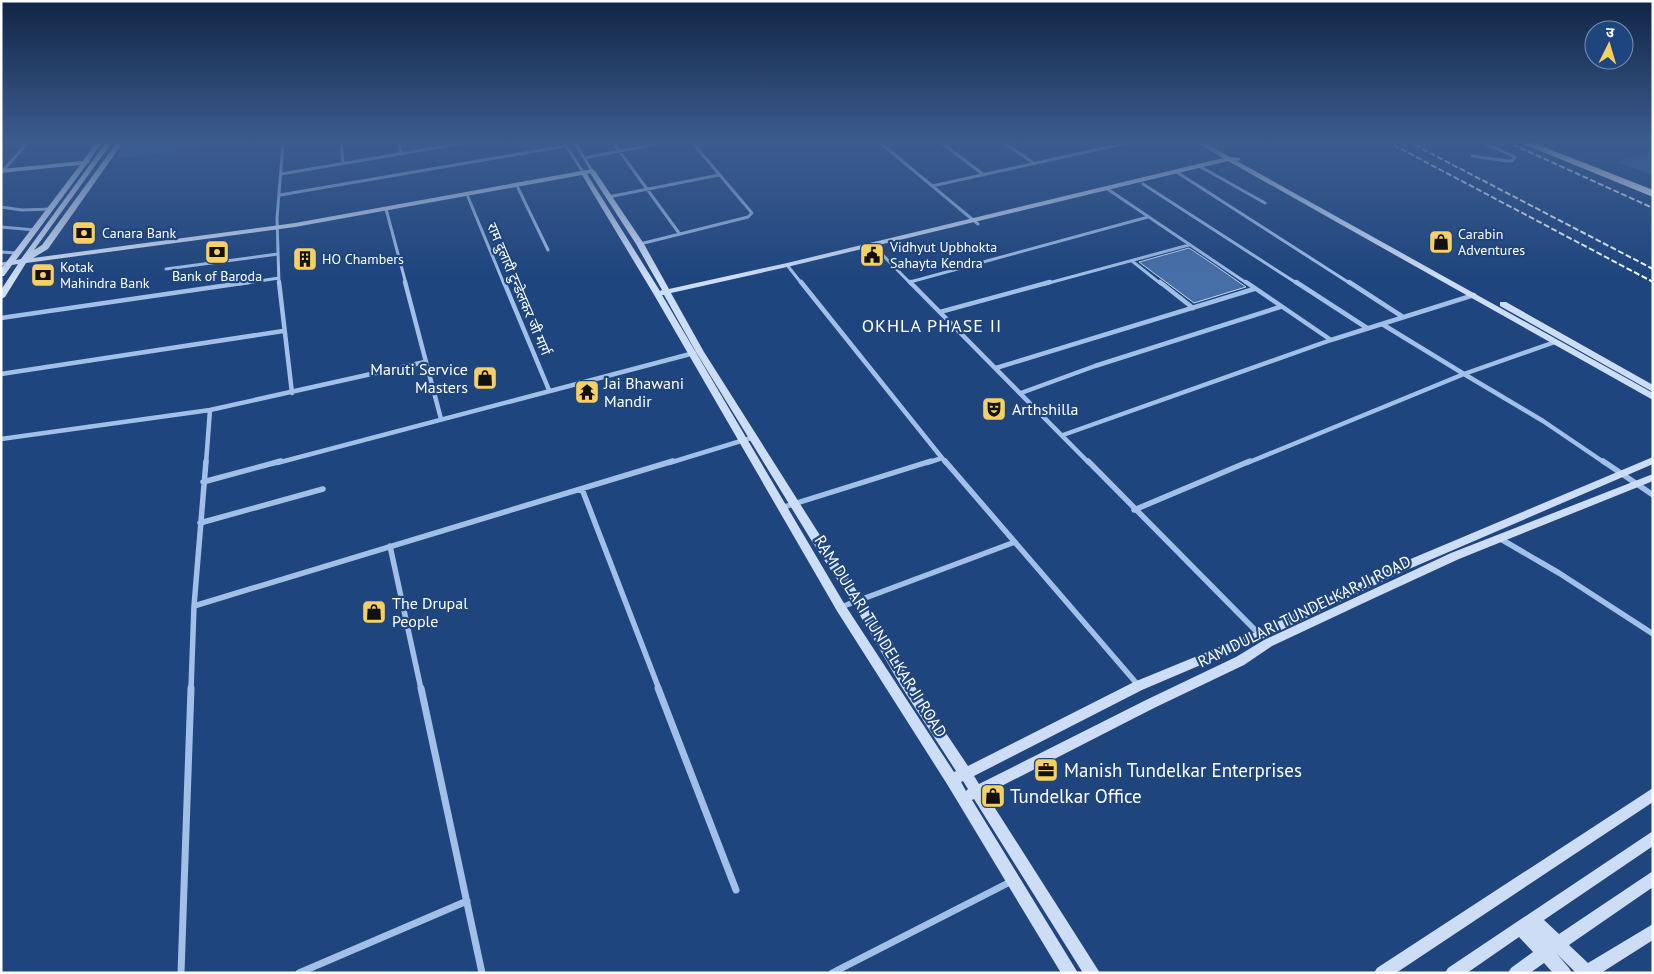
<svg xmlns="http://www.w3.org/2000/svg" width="1654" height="974" font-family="'PT Sans','Noto Sans Devanagari',sans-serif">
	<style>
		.green { fill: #315e9c }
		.building { fill: #476fa7; stroke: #c6daf6 }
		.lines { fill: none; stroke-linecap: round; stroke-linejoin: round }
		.street-far3 { stroke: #a2bfe7; stroke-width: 3 }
		.street-far2 { stroke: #a2bfe7; stroke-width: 4.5 }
		.street-far1 { stroke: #a2bfe7; stroke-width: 5.5 }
		.street { stroke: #a2bfe7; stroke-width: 7 }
		.secondary { fill: #cdddf6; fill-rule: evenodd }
		.highway { fill: #fff; fill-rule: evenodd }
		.rail { stroke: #fff; stroke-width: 2; stroke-dasharray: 6 2.5; stroke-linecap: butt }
		.labels { text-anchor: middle; stroke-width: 4.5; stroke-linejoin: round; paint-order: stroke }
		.far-poi-label { font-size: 14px; fill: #fff; stroke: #1f457e; text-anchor: start }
		.far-street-label { font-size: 14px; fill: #fff; stroke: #1f457e }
		.poi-label { font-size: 16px; fill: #fff; stroke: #1f457e; text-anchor: start }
		.street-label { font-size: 16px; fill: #fff; stroke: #1f457e }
		.neighbourhood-label { font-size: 18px; letter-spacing: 1px; fill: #fff; stroke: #1f457e }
		.near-poi-label { font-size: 19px; fill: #fff; stroke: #1f457e; text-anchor: start }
	</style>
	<rect width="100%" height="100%" fill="#1f457e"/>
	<path class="green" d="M127,141H252L116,159Z
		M1653,150V175L1617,162Z"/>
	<path class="building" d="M1189,248L1213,264L1246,287L1194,303L1139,262Z"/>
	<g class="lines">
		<path class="street-far3" d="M341,141L343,163
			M399,141L401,154
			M563,141L583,172
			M574,141L592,171
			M612,141L679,233
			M878,141L978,224
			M939,141L984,175
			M1001,141L1035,164
			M1472,156L1507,161H1512L1515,157L1479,141
			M584,158L672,141
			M1199,166L1265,203
			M1175,171L1351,284
			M1,173L29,141
			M281,174L476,141
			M1143,184L1298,284
			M932,186L1136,141
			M518,188L548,250
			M1106,188L1248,284
			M280,195L566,146
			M468,197L504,284
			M608,197L719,175
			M1,207L22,210L51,209
			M386,209L406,284
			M1,227L35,230
			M640,244L748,217L752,213L691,141
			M872,244L911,284
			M1,252L17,253
			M1132,261L1161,284
			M1,264L9,263
			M787,265L802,284
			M166,269L278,254
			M910,282L1148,217
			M240,284L279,278
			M279,284L277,218L283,144
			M1045,284L1189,245"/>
		<path class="street-far2" d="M279,282L292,393
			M405,282L441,419
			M504,282L549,390
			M801,282L946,463
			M910,282L1089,463
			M1160,282L1193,308
			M1246,282L1331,340
			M1296,282L1367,328
			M1349,282L1403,317
			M940,312L1050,282
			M1,318L249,282
			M996,368L1254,289
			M1,374L283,331
			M1464,374L1543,421L1605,463
			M1464,374L1555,342
			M1021,393L1095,366L1280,307
			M1063,435L1331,340L1474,295
			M1,439L210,410L425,362
			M206,463L210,410
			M277,463L694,353
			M669,463L754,437
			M927,463L942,458
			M1247,463L1464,374L1382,324"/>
		<path class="street-far1" d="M945,461L1138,685
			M1088,461L1261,636
			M1603,461L1653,495
			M203,482L281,461
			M582,489L659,689
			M784,507L931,461
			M1134,510L1250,461
			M200,523L323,489
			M1499,538L1559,573L1653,634
			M390,546L421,689
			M194,606L673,461
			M841,607L1015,542
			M191,689L194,606L206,461"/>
		<path class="street" d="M421,688L482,973
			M658,688L736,890
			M181,973L191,688
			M299,973L467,901
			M832,973L1012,881"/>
		<path class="secondary" d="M97,141H103L89,161L90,162L87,164L16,260L21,259L107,141H113L34,250L42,245L118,141H124L48,249L33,258L295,223L592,169L595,171L644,244L669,289L787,263L1223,158L1194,141H1202L1230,157L1240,158V160L1237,161L1653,393V400L1228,161L787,267L671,293L704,352L821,537L862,599L909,678L968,766L1134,682L1256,632L1394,566L1653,457V464L1402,572L1264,638L1142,690L974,776L979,784L1146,700L1236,657L1264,640L1451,553L1653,474V481L1459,559L1370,600L1272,646L1244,665L1154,708L986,794L1100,973H1083L974,799L972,800L1078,973H1061L947,784L837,611L653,293L582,175L295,227L26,263L5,297L1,299V290L18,264L12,265L4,276H1V269L80,165L1,173V169L83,161ZM590,173L636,244L662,290L660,291L587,174ZM662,295H664L696,352L813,543L854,605L901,686L956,771L954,772L845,605ZM963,781L968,789L966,791L961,782Z
			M1500,302H1506L1653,385V392L1500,306Z
			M1653,788V802L1396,973H1374L1377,968Z
			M1653,831V846L1544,920L1559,934L1653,871V887L1569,945L1588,963L1653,924V940L1601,973H1576L1557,954L1569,968L1572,973H1553L1544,963L1530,973H1508L1511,968L1533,952L1519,937L1467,973H1445L1448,968Z"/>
		<path class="highway" d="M1516,141H1529L1653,190V197Z"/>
		<path class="rail" d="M1386,141L1653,282
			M1407,141L1653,269
			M1505,141L1653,208"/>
	</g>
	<linearGradient id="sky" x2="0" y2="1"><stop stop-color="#112645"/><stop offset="0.51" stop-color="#3c5c8f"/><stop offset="1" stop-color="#3c5c8f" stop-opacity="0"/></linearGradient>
	<rect width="1654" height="278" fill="url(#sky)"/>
	<defs>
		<symbol id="bank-square" viewBox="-11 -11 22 22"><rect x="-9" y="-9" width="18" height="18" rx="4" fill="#f6d062" stroke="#1f457e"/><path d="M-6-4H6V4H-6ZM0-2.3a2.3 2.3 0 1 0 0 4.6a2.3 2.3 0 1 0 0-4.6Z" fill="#111"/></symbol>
		<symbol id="shop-square" viewBox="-11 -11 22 22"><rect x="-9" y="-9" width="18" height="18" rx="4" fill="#f6d062" stroke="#1f457e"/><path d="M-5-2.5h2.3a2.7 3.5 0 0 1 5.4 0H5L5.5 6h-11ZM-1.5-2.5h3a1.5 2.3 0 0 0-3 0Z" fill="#111"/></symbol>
		<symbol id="civic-square" viewBox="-11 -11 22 22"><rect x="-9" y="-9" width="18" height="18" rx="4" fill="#f6d062" stroke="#1f457e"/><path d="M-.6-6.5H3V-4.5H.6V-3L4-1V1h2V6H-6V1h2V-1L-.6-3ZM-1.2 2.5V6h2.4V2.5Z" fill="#111"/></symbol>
		<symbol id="building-square" viewBox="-11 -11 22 22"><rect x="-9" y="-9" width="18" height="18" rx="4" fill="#f6d062" stroke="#1f457e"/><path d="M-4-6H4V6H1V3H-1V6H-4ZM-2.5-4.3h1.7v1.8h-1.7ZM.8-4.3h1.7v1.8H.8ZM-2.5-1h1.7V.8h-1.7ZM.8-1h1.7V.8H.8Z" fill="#111"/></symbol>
		<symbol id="temple-square" viewBox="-11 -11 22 22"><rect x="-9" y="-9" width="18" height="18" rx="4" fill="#f6d062" stroke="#1f457e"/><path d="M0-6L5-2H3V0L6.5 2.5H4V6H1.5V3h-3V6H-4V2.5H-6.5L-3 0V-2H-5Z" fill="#111"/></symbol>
		<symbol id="theatre-square" viewBox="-11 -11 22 22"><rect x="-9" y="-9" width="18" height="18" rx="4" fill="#f6d062" stroke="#1f457e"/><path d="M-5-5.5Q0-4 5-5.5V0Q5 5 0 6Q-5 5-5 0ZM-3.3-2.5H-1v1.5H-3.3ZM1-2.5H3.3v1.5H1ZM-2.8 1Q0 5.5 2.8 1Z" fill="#111"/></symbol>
		<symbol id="office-square" viewBox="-11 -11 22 22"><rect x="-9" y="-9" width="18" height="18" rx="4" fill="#f6d062" stroke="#1f457e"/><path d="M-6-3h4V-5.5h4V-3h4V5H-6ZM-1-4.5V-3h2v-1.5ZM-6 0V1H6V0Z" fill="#111"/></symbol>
	</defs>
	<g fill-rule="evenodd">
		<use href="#bank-square" x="70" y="219" width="28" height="28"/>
		<use href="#shop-square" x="1427" y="228" width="28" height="28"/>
		<use href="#bank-square" x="203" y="238" width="28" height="28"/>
		<use href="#civic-square" x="858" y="241" width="28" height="28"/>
		<use href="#building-square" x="291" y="245" width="28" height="28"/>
		<use href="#bank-square" x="29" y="261" width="28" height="28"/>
		<use href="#shop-square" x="471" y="364" width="28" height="28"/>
		<use href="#temple-square" x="573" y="378" width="28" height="28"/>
		<use href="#theatre-square" x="980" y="395" width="28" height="28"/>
		<use href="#shop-square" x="360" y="598" width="28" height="28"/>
		<use href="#office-square" x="1032" y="756" width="28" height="28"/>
		<use href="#shop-square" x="979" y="782" width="28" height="28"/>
	</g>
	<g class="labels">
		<g class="far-poi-label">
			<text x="102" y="238">Canara Bank</text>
			<text x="1458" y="239">Carabin<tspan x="1458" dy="16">Adventures</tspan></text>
			<text x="890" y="252">Vidhyut Upbhokta<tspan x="890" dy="16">Sahayta Kendra</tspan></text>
			<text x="322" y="264">HO Chambers</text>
			<text x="60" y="272">Kotak<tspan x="60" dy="16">Mahindra Bank</tspan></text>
			<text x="217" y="281" text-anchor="middle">Bank of Baroda</text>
		</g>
		<g class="far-street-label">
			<text transform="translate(519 289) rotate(67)" y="5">राम दुलारी टुन्डेलकर जी मार्ग</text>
		</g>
		<g class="poi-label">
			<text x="468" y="375" text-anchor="end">Maruti Service<tspan x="468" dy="18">Masters</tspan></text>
			<text x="604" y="389">Jai Bhawani<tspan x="604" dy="18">Mandir</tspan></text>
			<text x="1012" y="415">Arthshilla</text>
			<text x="392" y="609">The Drupal<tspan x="392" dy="18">People</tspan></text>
		</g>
		<g class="street-label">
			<text transform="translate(1304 611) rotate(-26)" y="6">RAM DULARI TUNDELKAR JI ROAD</text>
			<text transform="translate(881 636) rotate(58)" y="6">RAM DULARI TUNDELKAR JI ROAD</text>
		</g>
		<g class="neighbourhood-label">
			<text x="932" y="332">OKHLA PHASE II</text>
		</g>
		<g class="near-poi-label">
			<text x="1064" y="777">Manish Tundelkar Enterprises</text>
			<text x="1010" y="803">Tundelkar Office</text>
		</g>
	</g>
	<rect width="1654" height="974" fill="none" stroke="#ffffff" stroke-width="5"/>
	<g transform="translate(1609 45) rotate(5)"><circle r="24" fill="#1f457e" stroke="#798fb2"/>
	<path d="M0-4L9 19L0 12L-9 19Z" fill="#f6d062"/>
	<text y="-8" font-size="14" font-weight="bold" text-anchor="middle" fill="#ffffff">उ</text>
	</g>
</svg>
